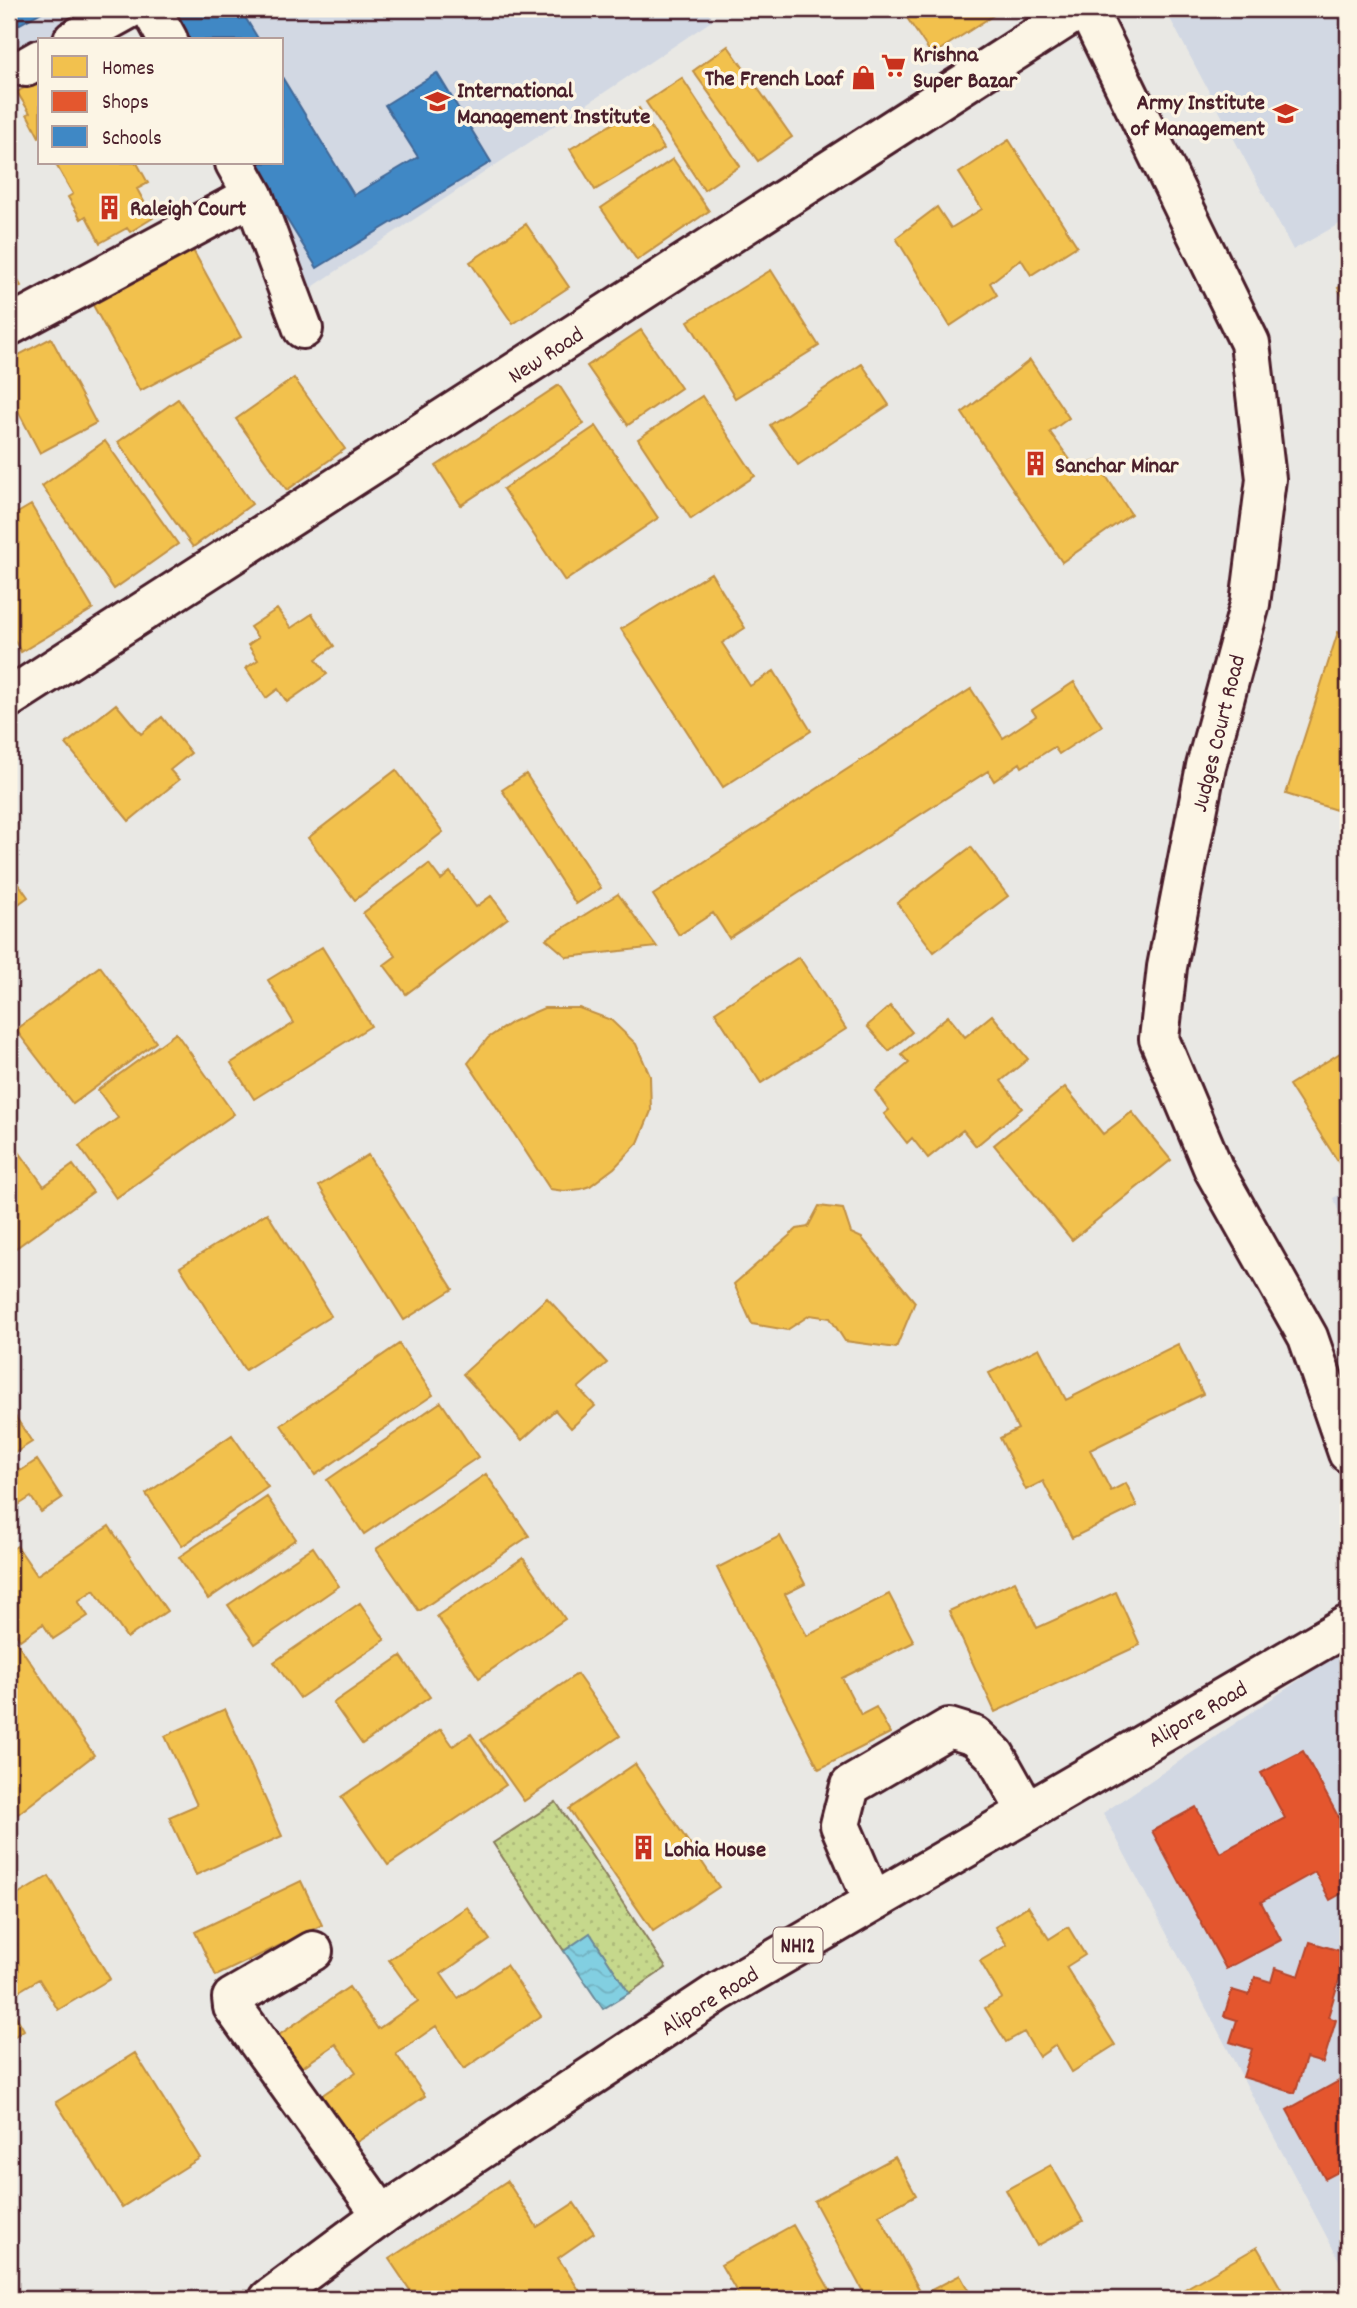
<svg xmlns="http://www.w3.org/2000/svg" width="1357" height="2308" font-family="Dekko,sans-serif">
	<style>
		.built { fill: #d2d8e3 }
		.grass { fill: url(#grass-dots); stroke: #887c5c; stroke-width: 2 }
		.water { fill: url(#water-waves); stroke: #6c8998; stroke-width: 2 }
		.homes { fill: #f2c14e; stroke: #c09044; stroke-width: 2 }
		.shops { fill: #e4572e; stroke: #b6462d; stroke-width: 2 }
		.schools { fill: #3f88c5; stroke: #426897; stroke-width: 2 }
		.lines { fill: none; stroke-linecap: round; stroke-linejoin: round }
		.minor-casing { stroke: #4a1f2b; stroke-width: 44 }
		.major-casing { stroke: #4a1f2b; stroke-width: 44 }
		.highway-casing { stroke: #4a1f2b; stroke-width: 44 }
		.minor { stroke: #fcf5e5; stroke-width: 38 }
		.major { stroke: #fcf5e5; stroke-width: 38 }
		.highway { stroke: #fcf5e5; stroke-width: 38 }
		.labels { text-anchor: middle; stroke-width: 7; stroke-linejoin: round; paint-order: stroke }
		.shield { fill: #fcf5e5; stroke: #7f5f63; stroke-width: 2 }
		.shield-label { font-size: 21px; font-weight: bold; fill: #4a1f2b }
		.poi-label { font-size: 23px; font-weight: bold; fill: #4a1f2b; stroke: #fcf5e5; text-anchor: start }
		.street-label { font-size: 23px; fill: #4a1f2b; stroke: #fcf5e5 }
	</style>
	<defs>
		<pattern id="grass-dots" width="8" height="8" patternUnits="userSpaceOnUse" patternTransform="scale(1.75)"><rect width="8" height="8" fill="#c6d88c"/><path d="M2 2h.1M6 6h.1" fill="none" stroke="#acb979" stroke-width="1.8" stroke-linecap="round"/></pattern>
		<pattern id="water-waves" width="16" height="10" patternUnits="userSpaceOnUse" patternTransform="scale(1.75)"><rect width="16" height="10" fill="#82cfe1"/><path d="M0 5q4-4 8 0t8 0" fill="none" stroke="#72b1c1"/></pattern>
	</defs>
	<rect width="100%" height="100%" fill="#e9e8e4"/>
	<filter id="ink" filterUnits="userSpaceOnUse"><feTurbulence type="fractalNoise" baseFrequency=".0143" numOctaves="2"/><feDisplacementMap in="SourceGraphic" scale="14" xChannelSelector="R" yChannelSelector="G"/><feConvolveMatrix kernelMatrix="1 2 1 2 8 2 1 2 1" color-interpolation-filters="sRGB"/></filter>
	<g filter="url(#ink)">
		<path class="built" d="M9,9H115L56,40H40L9,66Z
			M136,9H706L713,20L302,294L226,163H282V40H155Z
			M1165,9H1348V219L1293,250Z
			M1348,1191V1232L1333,1198Z
			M1348,1647V2277L1103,1813Z"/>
		<path class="grass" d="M556,1802L666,1968L629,1993L590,1934L564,1951L493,1843Z"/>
		<path class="water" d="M590,1933L629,1993L603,2009L564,1951Z"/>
		<path class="homes" d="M901,9H1003L932,55Z
			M728,46L792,137L758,161L693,71Z
			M682,78L740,166L704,190L646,102Z
			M40,79V136L39,137L27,114L30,113L17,92Z
			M639,108L664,149L595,190L570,149Z
			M1009,140L1077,246L1031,275L1021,259L990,283L997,295L950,326L896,238L937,207L951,228L982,209L959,173Z
			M673,159L709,211L637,260L601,208Z
			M55,163H137L148,183L137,189L153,218L130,232L127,228L100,243L86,216L81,219L68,197L73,194Z
			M526,224L569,287L513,324L470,262Z
			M189,243L241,337L140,391L89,298Z
			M9,265L21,286L9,294Z
			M771,270L819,346L735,398L688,321Z
			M1348,283V306L1338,288Z
			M641,330L681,388L628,425L587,366Z
			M51,338L96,423L40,453L9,394V360Z
			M1030,360L1069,418L1050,432L1076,468L1096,461L1131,514L1062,562L962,413Z
			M862,364L889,405L798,465L770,425Z
			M294,378L345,449L287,490L236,419Z
			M559,385L584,424L461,505L436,466Z
			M702,396L755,476L691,519L638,439Z
			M178,399L252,504L193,547L118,442Z
			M596,426L658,518L565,581L503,489Z
			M105,441L178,544L114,589L42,486Z
			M31,505L93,609L21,652L9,631V518Z
			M711,573L745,628L722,643L750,686L774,671L811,731L723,787L621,629Z
			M277,609L291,628L312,614L334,646L316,659L327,674L287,702L278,689L266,698L246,668L258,660L248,645L258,638L250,627Z
			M1338,632L1348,635V771L1336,810L1286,794Z
			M1074,682L1102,726L1059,754L1054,747L1022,767L1020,763L994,781L988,771L729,938L713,913L679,935L653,895L971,689L1003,738L1036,716L1032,710Z
			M116,704L141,734L162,717L191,753L170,770L179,780L129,821L66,744Z
			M396,770L443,832L355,900L308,838Z
			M526,774L601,888L576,904L502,790Z
			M971,847L1008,896L934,952L897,903Z
			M429,864L441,880L450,872L476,907L491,896L508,918L406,994L384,965L396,956L363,913Z
			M9,870L28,897L9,911Z
			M618,894L657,947L567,957L546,939Z
			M322,947L371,1026L254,1099L231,1063L294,1023L268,980Z
			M799,957L846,1029L761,1083L715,1012Z
			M100,966L156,1042L73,1104L16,1030Z
			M890,1006L912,1032L889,1051L867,1026Z
			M544,1008H579L611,1020L636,1044L650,1076L651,1111L638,1143L614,1168L590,1186L581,1189L564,1191L550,1189L468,1063L488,1038L512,1022Z
			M992,1015L1028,1059L1001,1081L1022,1108L976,1146L963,1130L928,1158L912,1138L907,1143L884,1114L889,1110L875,1091L909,1063L901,1054L948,1016L965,1037Z
			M176,1033L234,1114L116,1198L79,1146L118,1118L98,1090Z
			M1348,1048V1169L1344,1171L1289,1085Z
			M1065,1087L1103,1134L1132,1112L1171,1160L1072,1240L994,1145Z
			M9,1138L44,1186L73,1165L93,1192L16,1248L9,1238Z
			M368,1155L453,1289L404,1320L319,1186Z
			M819,1206L843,1209L851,1233L862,1238L915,1302L896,1348L845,1341L830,1318L810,1315L787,1330L752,1324L734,1284L797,1229L808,1227Z
			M267,1213L331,1316L245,1370L180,1267Z
			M547,1298L607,1363L578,1388L595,1406L571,1428L555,1410L522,1440L463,1374Z
			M399,1344L433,1395L315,1475L281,1425Z
			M1178,1344L1203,1394L1090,1450L1111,1491L1126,1483L1137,1506L1072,1538L1043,1481L1026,1490L1000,1438L1018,1429L989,1373L1039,1348L1066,1400Z
			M441,1402L478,1457L364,1534L327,1480Z
			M15,1416L32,1442L10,1456L20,1471L37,1460L62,1498L41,1512L31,1497L9,1511V1420Z
			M232,1435L268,1487L182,1546L146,1494Z
			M486,1474L529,1536L419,1611L376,1549Z
			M267,1497L296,1539L208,1599L179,1557Z
			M9,1515L17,1528L9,1533Z
			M109,1526L167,1611L127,1638L94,1590L78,1601L88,1616L53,1639L43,1624L20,1640L9,1623V1551L17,1546L37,1575Z
			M780,1536L805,1584L785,1594L807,1636L889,1594L914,1642L842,1678L861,1715L876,1707L890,1733L819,1769L717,1568Z
			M313,1547L339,1586L255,1644L228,1605Z
			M523,1558L565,1619L479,1678L437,1616Z
			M1015,1581L1037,1628L1116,1592L1140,1645L995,1712L949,1611Z
			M360,1603L385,1640L300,1698L274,1662Z
			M9,1631L94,1755L9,1821Z
			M401,1656L430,1697L362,1744L333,1703Z
			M577,1674L620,1736L524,1801L481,1740Z
			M225,1709L282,1836L196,1875L169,1817L197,1805L165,1736Z
			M441,1729L453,1746L471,1734L506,1785L388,1865L341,1797Z
			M635,1764L719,1887L653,1931L569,1809Z
			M49,1876L110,1979L58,2010L39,1979L9,1997V1950L17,1945L9,1931V1900Z
			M301,1881L322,1925L216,1976L195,1932Z
			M1028,1906L1049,1939L1068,1927L1085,1955L1066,1967L1115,2045L1072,2072L1056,2045L1039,2057L1024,2032L1006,2042L985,2008L1002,1998L980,1961L1007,1945L995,1927Z
			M467,1907L490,1940L441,1974L458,1998L506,1965L541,2016L464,2069L436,2026L396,2054L425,2096L351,2146L318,2098L356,2072L336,2044L298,2070L276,2037L349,1987L378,2029L418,2001L389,1960Z
			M9,2004L24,2030L9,2040Z
			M135,2053L200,2158L122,2207L56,2102Z
			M895,2157L916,2195L879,2215L922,2295L960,2275L973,2299H867L814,2201Z
			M1051,2165L1083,2221L1037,2246L1006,2190Z
			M507,2181L537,2227L574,2203L594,2233L558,2258L585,2299H544L539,2292L528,2299H416L389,2259Z
			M793,2225L835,2299H741L721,2265Z
			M1257,2247L1287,2299H1188L1183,2290Z"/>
		<path class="shops" d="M1303,1751L1348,1835V1890L1330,1900L1315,1872L1261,1902L1281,1940L1226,1969L1152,1831L1196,1807L1220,1853L1285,1818L1261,1773Z
			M1310,1942L1347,1953L1328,2017L1336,2020L1323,2063L1306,2058L1295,2093L1243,2077L1252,2049L1230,2042L1237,2020L1224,2016L1232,1990L1249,1995L1255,1977L1271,1982L1275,1968L1299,1976Z
			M1348,2076V2167L1325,2179L1287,2110Z"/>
		<path class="schools" d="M9,9H47L11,29L9,26Z
			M188,9H240L259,40H177L166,23Z
			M437,73L491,162L317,268L252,163H282V77L354,195L418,157L385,105Z"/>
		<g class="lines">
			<defs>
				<path id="minor" d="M151,9L168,40
					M73,40L129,9
					M26,67L40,59
					M235,163L253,195L303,329
					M9,326L253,195
					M876,1900L865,1883L840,1825L850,1786L949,1728L975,1736L995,1755L1027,1812
					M313,1951L232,1998L233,2007L382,2215"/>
				<path id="major" d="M9,698L1080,9"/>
				<path id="highway" d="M1087,9L1250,343L1266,479L1250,604L1206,766L1167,967L1159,1039L1214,1170L1308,1337L1348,1453
					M269,2299L382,2215L720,1991L1348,1625"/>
			</defs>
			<use href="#minor" class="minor-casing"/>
			<use href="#major" class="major-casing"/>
			<use href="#highway" class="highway-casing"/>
			<use href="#minor" class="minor"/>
			<use href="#major" class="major"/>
			<use href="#highway" class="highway"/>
		</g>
	</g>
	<defs>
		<symbol id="supermarket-bare" viewBox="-9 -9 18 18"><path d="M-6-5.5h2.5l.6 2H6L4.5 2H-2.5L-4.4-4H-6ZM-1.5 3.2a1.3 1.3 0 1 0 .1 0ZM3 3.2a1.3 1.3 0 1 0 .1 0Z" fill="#c8321e" stroke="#fcf5e5" stroke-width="2.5" paint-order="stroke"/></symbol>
		<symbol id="shop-bare" viewBox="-9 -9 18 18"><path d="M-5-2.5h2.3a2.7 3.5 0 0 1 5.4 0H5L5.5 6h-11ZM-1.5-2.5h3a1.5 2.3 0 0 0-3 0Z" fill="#c8321e" stroke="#fcf5e5" stroke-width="2.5" paint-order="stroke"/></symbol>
		<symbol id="university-bare" viewBox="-9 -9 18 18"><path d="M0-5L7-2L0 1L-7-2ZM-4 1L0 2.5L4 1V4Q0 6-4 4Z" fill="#c8321e" stroke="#fcf5e5" stroke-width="2.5" paint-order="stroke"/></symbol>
		<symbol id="building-bare" viewBox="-9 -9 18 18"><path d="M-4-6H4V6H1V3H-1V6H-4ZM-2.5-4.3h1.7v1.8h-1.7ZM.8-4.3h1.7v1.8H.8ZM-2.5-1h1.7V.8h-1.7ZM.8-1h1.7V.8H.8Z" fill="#c8321e" stroke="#fcf5e5" stroke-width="2.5" paint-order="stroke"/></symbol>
	</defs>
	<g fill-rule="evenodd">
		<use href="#supermarket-bare" x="876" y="48" width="35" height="35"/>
		<use href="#shop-bare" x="846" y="60" width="35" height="35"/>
		<use href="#university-bare" x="420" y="84" width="35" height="35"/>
		<use href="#university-bare" x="1268" y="96" width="35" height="35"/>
		<use href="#building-bare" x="92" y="190" width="35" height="35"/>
		<use href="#building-bare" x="1018" y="446" width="35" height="35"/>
		<use href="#building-bare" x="626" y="1830" width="35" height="35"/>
	</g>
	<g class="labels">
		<rect class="shield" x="773.5" y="1927.5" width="49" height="35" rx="5"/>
		<g class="shield-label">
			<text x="798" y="1952">NH12</text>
		</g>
		<g class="poi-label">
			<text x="913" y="61">Krishna<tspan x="913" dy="26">Super Bazar</tspan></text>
			<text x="843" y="85" text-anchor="end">The French Loaf</text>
			<text x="457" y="97">International<tspan x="457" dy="26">Management Institute</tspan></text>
			<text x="1265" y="109" text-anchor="end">Army Institute<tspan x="1265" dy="26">of Management</tspan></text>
			<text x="130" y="215">Raleigh Court</text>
			<text x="1055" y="472">Sanchar Minar</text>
			<text x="664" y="1856">Lohia House</text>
		</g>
		<g class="street-label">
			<text transform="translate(545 354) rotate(-33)" y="8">New Road</text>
			<text transform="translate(1217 733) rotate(-76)" y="8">Judges Court Road</text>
			<text transform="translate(1197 1713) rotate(-30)" y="8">Alipore Road</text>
			<text transform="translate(709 2000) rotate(-32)" y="8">Alipore Road</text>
		</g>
	</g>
	<rect width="1357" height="2308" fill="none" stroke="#fcf5e5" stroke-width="35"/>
	<rect x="18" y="18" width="1322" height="2273" fill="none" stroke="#4a1f2b" stroke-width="2.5" filter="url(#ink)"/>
	<rect x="38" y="38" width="245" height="126" fill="#fcf5e5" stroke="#b59f9b" stroke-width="2"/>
	<rect x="52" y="56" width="35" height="21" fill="#f2c14e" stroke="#b59f9b" stroke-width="2"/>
	<text x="102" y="74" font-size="21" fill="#4a1f2b">Homes</text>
	<rect x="52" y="91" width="35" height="21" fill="#e4572e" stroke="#b59f9b" stroke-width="2"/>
	<text x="102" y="108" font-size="21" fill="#4a1f2b">Shops</text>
	<rect x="52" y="126" width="35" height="21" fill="#3f88c5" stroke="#b59f9b" stroke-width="2"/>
	<text x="102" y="144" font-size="21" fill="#4a1f2b">Schools</text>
</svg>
